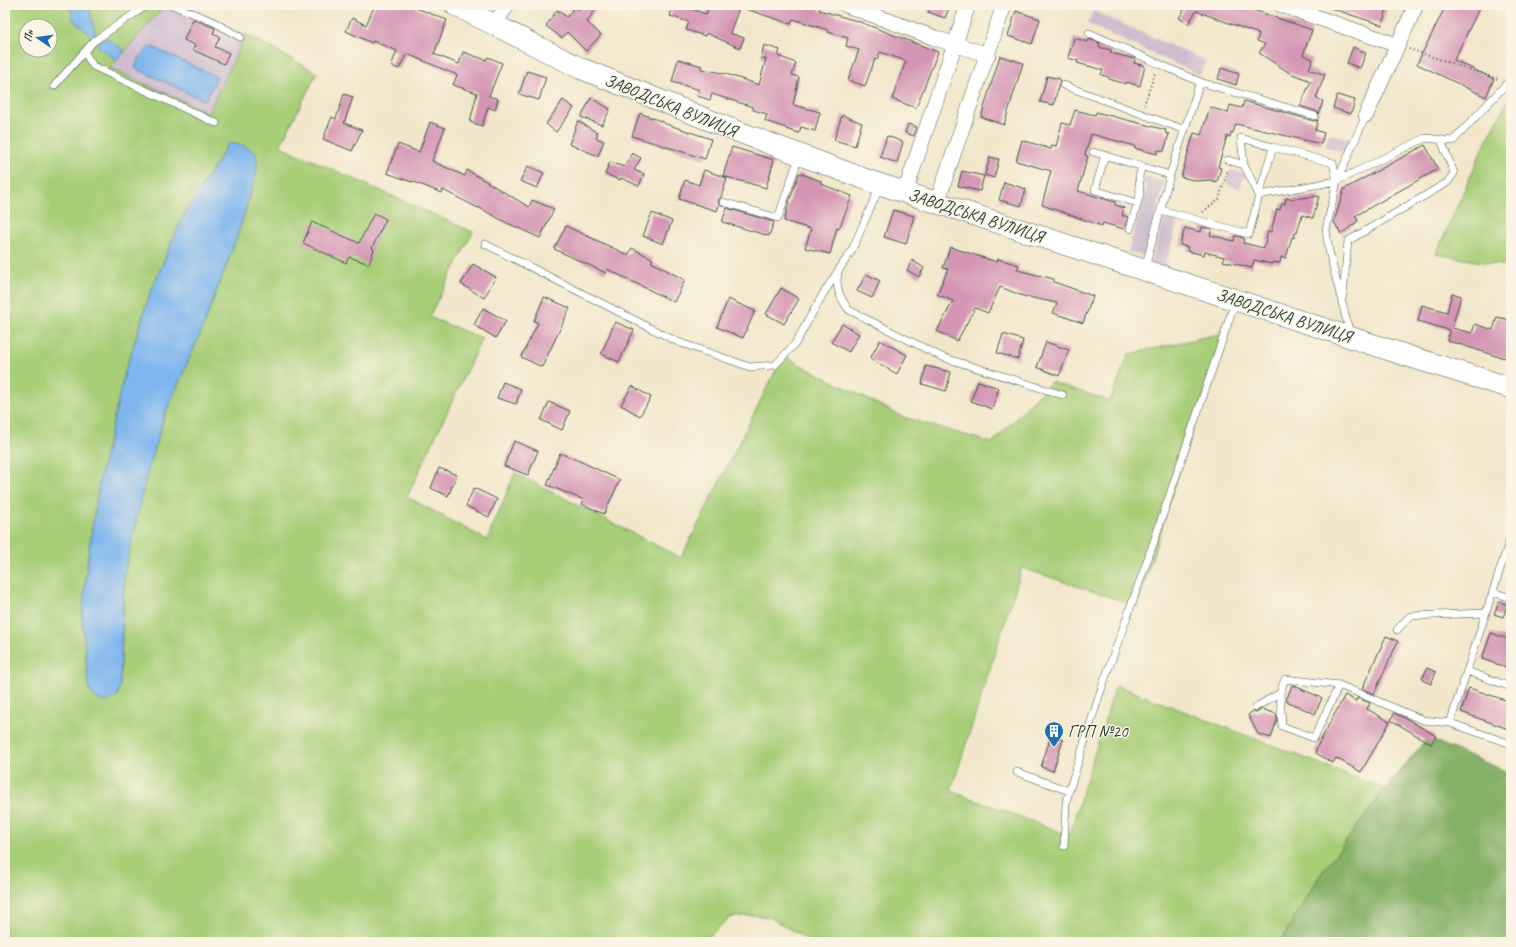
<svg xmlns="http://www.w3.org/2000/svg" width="1516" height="947" font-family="Caveat,sans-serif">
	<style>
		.industrial { fill: #cfbdcf }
		.green { fill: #a8ce78; stroke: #648656; fill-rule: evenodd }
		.forest { fill: #86b168; stroke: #52774e }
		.water { fill: #7fb6ee; stroke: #4f7a91 }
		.building { fill: #d495b4 }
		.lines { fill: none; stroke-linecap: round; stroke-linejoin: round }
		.service-casing { stroke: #3f564b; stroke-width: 8 }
		.minor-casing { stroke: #3f564b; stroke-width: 16 }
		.secondary-casing { stroke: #3f564b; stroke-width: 22 }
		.path { stroke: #3f564b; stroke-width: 2; stroke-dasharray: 1 3; stroke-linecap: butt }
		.service { stroke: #fff; stroke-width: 7 }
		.minor { stroke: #fff; stroke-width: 15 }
		.secondary { stroke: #fff; stroke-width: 21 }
		.labels { text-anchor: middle; stroke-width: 3; stroke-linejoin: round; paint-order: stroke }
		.street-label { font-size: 17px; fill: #1f3d34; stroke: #fcf5e5 }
		.poi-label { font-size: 17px; fill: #1f3d34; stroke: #fcf5e5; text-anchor: start }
	</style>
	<rect width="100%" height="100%" fill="#fcf5e5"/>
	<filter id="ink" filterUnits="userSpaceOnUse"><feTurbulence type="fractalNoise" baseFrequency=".025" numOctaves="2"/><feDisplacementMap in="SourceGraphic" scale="8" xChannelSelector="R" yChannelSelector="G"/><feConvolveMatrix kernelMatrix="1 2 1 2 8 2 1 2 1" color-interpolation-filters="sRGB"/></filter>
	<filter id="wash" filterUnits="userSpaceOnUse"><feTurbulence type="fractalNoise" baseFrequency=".012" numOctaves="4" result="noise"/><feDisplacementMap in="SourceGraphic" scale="16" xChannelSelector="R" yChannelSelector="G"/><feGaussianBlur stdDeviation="0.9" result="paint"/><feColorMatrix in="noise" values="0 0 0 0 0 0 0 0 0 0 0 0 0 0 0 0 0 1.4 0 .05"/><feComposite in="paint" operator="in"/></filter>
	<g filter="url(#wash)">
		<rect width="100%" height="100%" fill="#f2e7cb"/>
		<path class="industrial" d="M165,5H185L246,34L208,114L110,68Z
			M1093,11L1206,61L1200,75L1087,24Z
			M1329,133L1351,139L1347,153L1325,147Z
			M1230,170L1245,174L1240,189L1226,184Z
			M1145,177L1165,182L1144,256L1128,252L1147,186L1143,184Z
			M1165,214L1179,217L1165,267L1151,264Z"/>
		<path class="green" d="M5,5H165L110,68L208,113L246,34L317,73L280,146L473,232L429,317L482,338L407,497L487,540L515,473L681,558L783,356L903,417L992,443L1051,382L1110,401L1129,354L1223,333L1137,606L1022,568L951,791L1069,835L1116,685L1385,789L1320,875L1280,942H810L799,934L771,918L755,915L729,918L703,942H5ZM26,26H50V50H26ZM229,143L257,171L238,234L201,332L165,414L146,477L124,574L120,686L89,690L82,616L88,556L100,477L125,372L150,294L182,218Z
			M1511,94V267L1436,254L1482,150Z"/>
		<path class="forest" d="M1427,738L1511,773V942H1280L1320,875L1385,789Z"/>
		<path class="water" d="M70,5H88L96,34L92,36L74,21Z
			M107,38L125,51L117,60L97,46L101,40Z
			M150,46L217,77L205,101L135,68L139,58Z
			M229,143L244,146L256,153L257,171L238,234L201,332L165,414L146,477L124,574L120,686L117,696L107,702L96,699L89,690L82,616L88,556L100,477L125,372L150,294L182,218Z"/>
		<g id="blocks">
			<path class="building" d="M375,5H417L416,8L447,20L434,54L459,64L463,52L486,60L488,57L502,63L489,96L498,99L495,110L488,107L482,126L470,122L477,93L453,85L457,75L407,54L406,55L399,69L391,66L397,51L373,41L372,43L346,31L352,18L366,25Z
				M587,5H592L595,10L587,22L601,35L586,51L567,32L562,38L546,26L557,10L567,17L574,7L579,10Z
				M673,5H680L706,14L709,5H729L739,8L730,33L744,38L740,48L706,33L705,36L686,30L689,22L670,16Z
				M741,5H815L820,7L819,10L860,22L938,52L916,108L892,99L906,61L880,52L877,60L875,59L865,86L848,80L859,50L846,46L848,38L828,32V30L793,19L791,24L740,7Z
				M931,5H950L945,18L928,12Z
				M1184,5H1239L1312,30L1303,55L1313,59L1309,69L1325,75L1316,98L1323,101L1319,114L1316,111L1300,106L1311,81L1290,73L1259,53L1265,44L1257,41L1259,34L1196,11L1188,24L1179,18L1186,7L1184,6Z
				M1327,5H1388L1382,25L1327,7Z
				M1446,5H1481L1454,60L1494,79L1486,97L1417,64Z
				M1016,11L1040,19L1032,44L1008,36Z
				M193,19L215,28L213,34L220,37L215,47L229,53L224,64L193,50L195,45L184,40Z
				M1074,38L1088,42L1089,39L1100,43L1099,47L1111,50V53L1135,59L1134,63L1145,66L1140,86L1126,82V84L1109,79V77L1101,75L1103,70L1077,63L1078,61L1068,58Z
				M764,45L780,50L778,56L796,63L792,75L799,77L793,105L820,112L815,131L801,127L799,133L786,129V128L765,121L767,114L753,110V107L712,94L710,100L697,96L700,90L672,82L678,59L702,66L701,69L723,73L759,85L766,59L761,58Z
				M1353,47L1366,53L1360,68L1347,63Z
				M1000,56L1023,63L1004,125L981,117Z
				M1221,68L1239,74L1236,85L1218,79Z
				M527,71L546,77L539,100L519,94Z
				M1047,76L1060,79L1054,105L1040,102Z
				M344,94L353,97L344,123L362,130L352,151L323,139L332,117L336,119Z
				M1337,95L1355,100L1351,114L1333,108Z
				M591,98L610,109L602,125L581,117Z
				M563,100L574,108L556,132L546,124Z
				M1244,101L1314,121L1318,120L1315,130L1324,133L1321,144L1236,124L1233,133L1231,132L1230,137L1227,136L1218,167L1221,168L1217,182L1210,180L1198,181L1181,177L1194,133L1201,135L1210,107L1228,113L1230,105L1242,108Z
				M1075,110L1095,115L1096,112L1166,130L1165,133L1169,134L1164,151L1158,150L1157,154L1134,148L1135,146L1091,134L1085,155L1088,156L1078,191L1108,200L1115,202V205L1124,208L1122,215L1128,217L1124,229L1103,223L1102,226L1042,205L1051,171L1016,161L1022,140L1051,149L1052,145L1056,146L1062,123L1070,125Z
				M640,113L663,122V123L711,139L705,159L632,136Z
				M842,115L862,123L855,146L834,140Z
				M578,121L598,133L596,138L604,141L598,156L569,144Z
				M430,122L445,128L432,161L465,176L467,170L529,207L532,200L554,209L540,238L505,222L478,207V208L443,190L442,193L412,181V182L387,173L398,144L419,152Z
				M908,124L917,127L914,136L905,133Z
				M887,136L903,142L897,163L880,157Z
				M1425,145L1438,169L1355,216L1358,221L1341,234L1334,222L1344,189Z
				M732,147L774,160L766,188L723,176Z
				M632,153L641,158L634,170L644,174L639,186L621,178L620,180L605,174L610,162L624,167Z
				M990,157L999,159L994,178L985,175Z
				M528,166L544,173L537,188L520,181Z
				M704,170L727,178L721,197L718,200L719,205L717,211L679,199L685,180L699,185Z
				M962,171L984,176L980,191L958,186Z
				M799,173L821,181V184L852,196L839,229L837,228L830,254L805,248L811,229L784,221L788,205Z
				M1004,182L1026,189L1021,206L999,200Z
				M1319,196L1313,218L1302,215L1297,233H1295L1294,238L1292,237L1286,258L1281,257L1280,263L1273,262L1272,264L1254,260L1252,268L1223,261L1224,257L1205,252L1204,255L1187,251L1188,247L1180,245L1185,228L1201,232L1202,227L1212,229L1210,235L1234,241L1235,236H1237L1244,238L1243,243L1264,248L1268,231L1271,232L1277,209L1280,210L1282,203L1285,204L1286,198L1292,199Z
				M727,208L774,222L769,236L722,222Z
				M893,210L914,216L906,244L884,237Z
				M374,213L386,219L372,248L374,249L369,264L349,257L346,263L303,243L312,222L359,243Z
				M652,213L672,221L663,244L643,236Z
				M566,226L628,255L632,248L653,259L651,262L685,280L674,302L607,269L606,273L554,249Z
				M950,247L997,262L998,259L1019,265L1017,270L1054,279V282L1093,296L1083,323L1053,313L1057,303L1023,296L1000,287L988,313L975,308L957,341L937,331L953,301L937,294L948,269L943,268Z
				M912,260L924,268L919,277L907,270Z
				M473,264L496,277L484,298L461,284Z
				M866,274L880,281L872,298L857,291Z
				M781,288L799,299L784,324L766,314Z
				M1452,293L1461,296L1452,328L1472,333L1475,324L1493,330L1497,317L1511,320V359L1496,356L1462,345L1447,341L1449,330L1418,321L1422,305L1447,312Z
				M544,297L570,308L542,367L521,357L538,323L534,321Z
				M728,299L755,311L743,338L717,327Z
				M483,308L506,321L496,338L474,325Z
				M615,322L634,330L619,362L601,354Z
				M842,324L859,334L849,352L831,342Z
				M1003,334L1023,340L1018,359L997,353Z
				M880,340L907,355L897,374L870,359Z
				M1046,342L1069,350L1059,376L1037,367Z
				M926,366L951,372L946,391L922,384Z
				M978,381L999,388L992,409L971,401Z
				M503,382L521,389L516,404L497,398Z
				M632,386L651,397L640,416L621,405Z
				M549,402L570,411L562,430L541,420Z
				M514,441L538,451L528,475L504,466Z
				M560,453L584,463L620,480L604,514L582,504L584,500L547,485Z
				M439,468L457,475L448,496L431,488Z
				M474,488L497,499L489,517L466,506Z
				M1499,602L1508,605L1503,617L1494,614Z
				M1491,633L1511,640V669L1482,659Z
				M1386,636L1398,641L1374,694L1362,689Z
				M1427,668L1436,672L1431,684L1422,680Z
				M1292,685L1322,698L1315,714L1286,701Z
				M1469,688L1511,702V730L1461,712Z
				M1345,695L1356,701L1357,698L1370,703L1367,709L1390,722L1361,772L1336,758L1333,763L1316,753V749Z
				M1262,709L1276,714L1277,720L1271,738L1258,734L1248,715L1253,711L1256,712Z
				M1394,713L1409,720L1436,736L1431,744L1391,720Z
				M1051,736L1063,740L1053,771L1041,767Z"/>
		</g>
	</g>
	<g filter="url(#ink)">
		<use href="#blocks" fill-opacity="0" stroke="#3f564b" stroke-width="1"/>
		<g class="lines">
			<defs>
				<path id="service" d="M172,5L212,21L240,37
					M1089,33L1200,82L1315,116
					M85,53L93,66L216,123
					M1063,85L1185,130
					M54,86L94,41L147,5
					M1273,147L1333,163L1337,181L1259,195Z
					M1093,152L1170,175
					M1105,155L1095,190L1137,203
					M1228,160L1244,165
					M1337,181L1366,115
					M723,202L778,218L799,157
					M1161,210L1249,234L1259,195L1244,165L1241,138L1273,147
					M1130,229L1140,194L1139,176L1142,167
					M485,244L678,342L750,367L775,365L795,344L823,294L852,250L880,186
					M1145,268L1170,175L1200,82
					M838,272C835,288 840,298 849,310L942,357L1063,395
					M1343,296L1348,241L1448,182L1454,173L1441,140
					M1350,334L1329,251L1326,230L1337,181L1425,138L1453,141L1511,79
					M1511,536L1450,723L1511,744
					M1493,592L1511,598
					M1397,630L1410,616L1486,613
					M1467,671L1511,687
					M1339,685L1314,738L1282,726L1280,693L1285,679L1339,685L1423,720L1450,723
					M1256,707L1280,693
					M1017,772L1069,791
					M1064,846L1066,803L1069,791L1102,687L1152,547L1235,302"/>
				<path id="minor" d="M846,5L935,38L988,55
					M1281,5L1397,45
					M494,25L507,5
					M1366,115L1416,5
					M905,192L968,5
					M937,202L1004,5"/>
				<path id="secondary" d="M455,5L580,68L731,129L870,181L1411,357L1511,388"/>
			</defs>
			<use href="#service" class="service-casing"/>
			<use href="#minor" class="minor-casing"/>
			<use href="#secondary" class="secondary-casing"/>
			<path class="path" d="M1409,49L1498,79
				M1144,105L1155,73
				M1203,212L1219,199L1228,169"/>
			<use href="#service" class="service"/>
			<use href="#minor" class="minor"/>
			<use href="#secondary" class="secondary"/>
		</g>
	</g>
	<defs>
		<symbol id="building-pin" viewBox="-11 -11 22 30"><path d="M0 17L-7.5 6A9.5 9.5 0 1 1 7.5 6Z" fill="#1f6fb2" stroke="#fcf5e5"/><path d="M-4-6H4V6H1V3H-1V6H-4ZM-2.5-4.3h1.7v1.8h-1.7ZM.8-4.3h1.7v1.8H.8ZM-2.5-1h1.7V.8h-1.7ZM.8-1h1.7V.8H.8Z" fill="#fff"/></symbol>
	</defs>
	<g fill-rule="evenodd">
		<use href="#building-pin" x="1043" y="720" width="22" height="30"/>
	</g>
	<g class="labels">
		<g class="street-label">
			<text transform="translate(671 105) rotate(22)" y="6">ЗАВОДСЬКА ВУЛИЦЯ</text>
			<text transform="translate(976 215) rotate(18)" y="6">ЗАВОДСЬКА ВУЛИЦЯ</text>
			<text transform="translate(1284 315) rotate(18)" y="6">ЗАВОДСЬКА ВУЛИЦЯ</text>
		</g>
		<g class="poi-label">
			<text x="1068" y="737">ГРП №20</text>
		</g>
	</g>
	<rect width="1516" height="947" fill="none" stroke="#fcf5e5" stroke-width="20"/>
	<g transform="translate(38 38) rotate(283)"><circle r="19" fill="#fcf5e5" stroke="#a4ab9e"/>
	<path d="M0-3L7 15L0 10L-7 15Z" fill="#1f6fb2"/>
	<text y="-6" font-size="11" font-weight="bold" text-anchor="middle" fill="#1f3d34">Пн</text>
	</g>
</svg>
